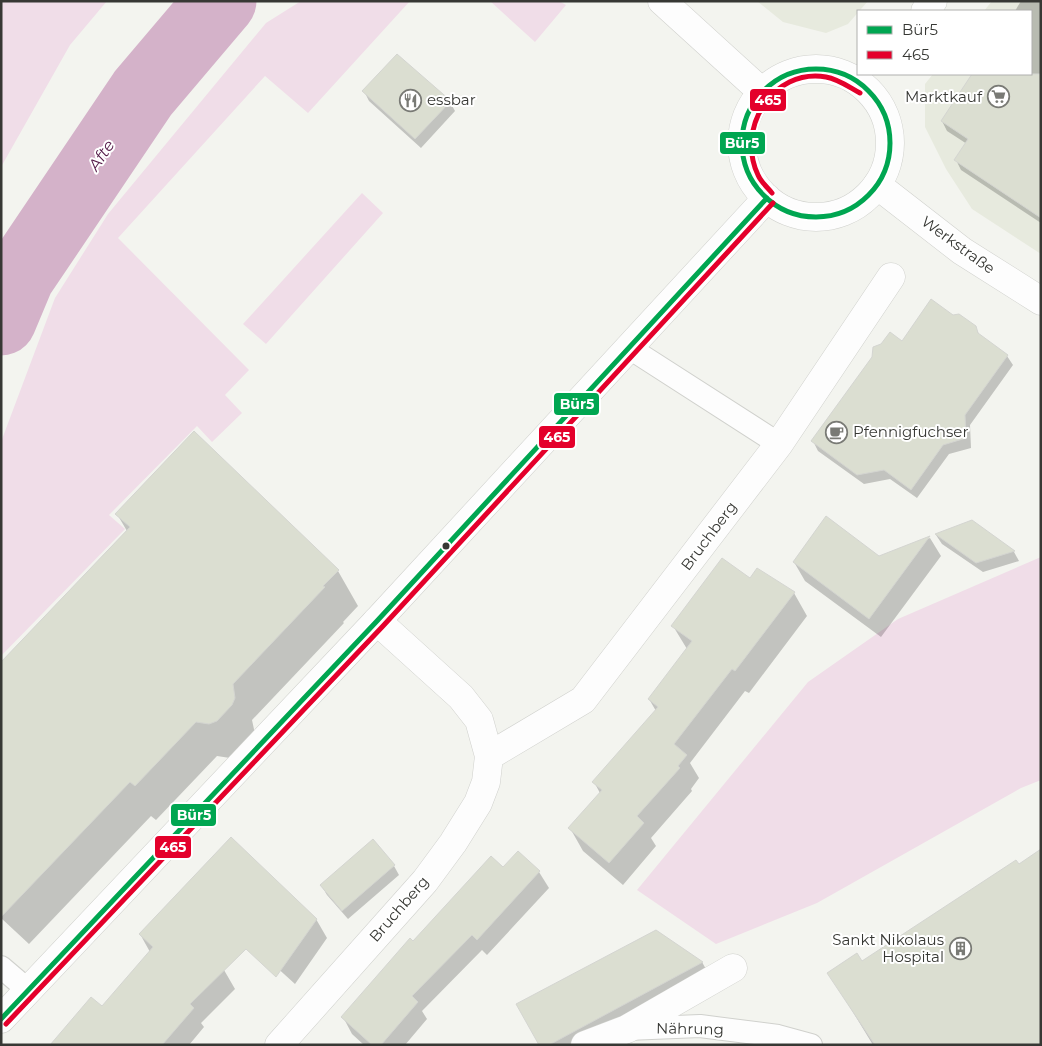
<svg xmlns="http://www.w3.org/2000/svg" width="1042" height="1046" font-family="Montserrat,sans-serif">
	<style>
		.built { fill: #e7eade }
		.green { fill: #f0dde8 }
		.shadow { fill: #0003 }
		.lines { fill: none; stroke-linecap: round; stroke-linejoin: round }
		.river { stroke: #d4b2c9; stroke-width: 71 }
		.building { fill: #dbded1; stroke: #d4d5d1 }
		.service-casing { stroke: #d0d1cd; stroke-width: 24 }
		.minor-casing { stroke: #d0d1cd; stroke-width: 29 }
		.secondary-casing { stroke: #d0d1cd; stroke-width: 29 }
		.service { stroke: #fdfdfd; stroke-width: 22 }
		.minor { stroke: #fdfdfd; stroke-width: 28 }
		.secondary { stroke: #fdfdfd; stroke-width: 28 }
		.bus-1-casing { stroke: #fff; stroke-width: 9 }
		.bus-2-casing { stroke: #fff; stroke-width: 9 }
		.bus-1 { stroke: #00a651; stroke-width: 5 }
		.bus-2 { stroke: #e4002b; stroke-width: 5 }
		.bus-dot { fill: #373834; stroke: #fff; stroke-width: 2 }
		.labels { text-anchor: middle; stroke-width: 4; stroke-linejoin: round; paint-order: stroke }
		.poi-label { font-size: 15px; fill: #373834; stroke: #fff; text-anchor: end }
		.street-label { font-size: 15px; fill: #373834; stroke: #fff }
		.water-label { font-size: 16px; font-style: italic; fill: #521846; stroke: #fff }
		.line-badge { stroke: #fff; stroke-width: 2 }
		.badge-label { font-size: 14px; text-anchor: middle; font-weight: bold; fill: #fff }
	</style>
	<rect width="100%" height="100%" fill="#f3f4ef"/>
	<path class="built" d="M757,1H868L848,24L826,33L783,22Z
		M992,1H1041V254L972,209L946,169L925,127V84L933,74H1031V11H984Z"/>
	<path class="green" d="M1,1H107L70,45L1,167Z
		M301,1H410L308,113L265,76L118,238L249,370L225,395L242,413L212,442L197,426L109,515L125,529L1,656V442L55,298L108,214L266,23Z
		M490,1H559L566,5L535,42Z
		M362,193L383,213L266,344L243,324Z
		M1041,557V780L1021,788L817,903L716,944L637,890L808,682L898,619Z"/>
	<path class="shadow" d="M1021,1H1041V223L961,170L956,160L967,144L947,131L942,121L973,74H1031V11H1015Z
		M364,91L450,102L455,111L421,148L369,101Z
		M953,317L975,327L980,336L1007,356L1013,365L970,425L971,448L949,454L917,498L890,479L864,484L818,451L813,441L902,342Z
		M117,514L338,571L358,606L343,622L344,623L252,720L255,734L230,758L217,756L156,820L151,816L29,944L1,918V679L127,531Z
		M972,521L1014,552L1019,561L983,572L942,544L936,535Z
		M930,538L941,556L881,637L805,581L794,562L879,558Z
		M750,580L794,593L807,616L749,693L745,691L690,763L699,778L691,789L692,791L651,838L656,846L623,885L583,851L570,828L600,793L594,782L656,711L649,699L687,649L673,626Z
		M231,839L316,919L327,938L295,984L228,923L203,947L224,970L235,989L201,1023L204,1027L189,1045H52L91,998L102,1008L150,952L140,934Z
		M394,866L399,875L348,919L327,895L321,885Z
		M1018,866L1041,1045H873L829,973L862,963Z
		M503,869L539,872L549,888L487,955L482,950L422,1011L427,1019L405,1045H364L352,1034L343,1017L413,943Z
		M702,962L712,980L588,1045H540Z"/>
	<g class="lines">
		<path class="river" d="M1,320L19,277L143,93L221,1"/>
	</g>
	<path class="building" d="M397,54L451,101L415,139L362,91Z
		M972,74H1041V218L954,160L968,139L941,121Z
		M931,299L953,315L959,314L976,326L978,333L1008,355L965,415L966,438L943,445L911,490L884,470L857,475L811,441L872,357L873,347L881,344L890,332L902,341Z
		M194,431L339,570L323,586L325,587L233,684L235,698L232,705L217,721L209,724L196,722L135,786L130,782L1,917V662L130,527L115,514Z
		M826,516L879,556L930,536L869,619L793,562Z
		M972,520L1015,551L976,563L935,534Z
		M722,558L750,578L757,568L795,592L735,671L732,669L674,744L687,755L678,766L680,768L637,816L644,823L609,863L568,828L602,790L592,782L658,707L648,699L692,641L671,626Z
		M231,837L317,919L276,977L246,949L190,1004L194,1008L162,1045H50L91,997L102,1006L153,947L139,934Z
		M373,839L395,865L342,911L320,885Z
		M1041,849V1045H875L827,973L857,953L862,961L1016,860L1019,864Z
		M518,851L540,871L477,940L472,935L412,996L418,1002L381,1045H372L341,1017L410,938L413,941L491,856L503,867Z
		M656,930L703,962L549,1045H539L516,1004Z"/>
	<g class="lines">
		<defs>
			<path id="service" d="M628,347L779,444
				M1,967L28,990
				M627,1029L700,1026L778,1036L811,1045"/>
			<path id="minor" d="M662,1L762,92
				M877,185L962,251L1041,301
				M489,756L583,700L779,444L891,277
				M279,1045L425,881L453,843L478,803L486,782L489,756L479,720L461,697L377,621
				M585,1045L627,1029L733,968"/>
			<path id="secondary" d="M925,11L933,1
				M742 143a74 74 0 1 1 148 0a74 74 0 1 1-148 0Z
				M1,1019L377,621L767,198"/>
		</defs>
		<use href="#service" class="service-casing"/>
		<use href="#minor" class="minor-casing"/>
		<use href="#secondary" class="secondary-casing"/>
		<use href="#service" class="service"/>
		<use href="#minor" class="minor"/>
		<use href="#secondary" class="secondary"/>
		<defs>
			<path id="bus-1" d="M742 143a74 74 0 1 1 148 0a74 74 0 1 1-148 0Z
				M1,1019L377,621L767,198"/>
			<path id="bus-2" d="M772,193C767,187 761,182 758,175C736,129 772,68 826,77C838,79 849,87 860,93
				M6,1024L383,626L773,203"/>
		</defs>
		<use href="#bus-1" class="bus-1-casing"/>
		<use href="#bus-2" class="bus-2-casing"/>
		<use href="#bus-1" class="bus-1"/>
		<use href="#bus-2" class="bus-2"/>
	</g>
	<defs>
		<symbol id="supermarket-ring" viewBox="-11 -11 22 22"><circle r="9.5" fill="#fff" stroke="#797a75" stroke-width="1.5"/><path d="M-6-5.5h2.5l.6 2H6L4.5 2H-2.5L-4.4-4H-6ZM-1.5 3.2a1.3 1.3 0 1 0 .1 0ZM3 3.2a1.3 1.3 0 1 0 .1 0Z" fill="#797a75"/></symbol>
		<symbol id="restaurant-ring" viewBox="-11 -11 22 22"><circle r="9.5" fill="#fff" stroke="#797a75" stroke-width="1.5"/><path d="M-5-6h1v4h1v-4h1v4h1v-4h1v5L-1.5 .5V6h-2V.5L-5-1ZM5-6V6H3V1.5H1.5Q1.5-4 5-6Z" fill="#797a75"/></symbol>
		<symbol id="cafe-ring" viewBox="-11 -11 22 22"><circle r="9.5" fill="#fff" stroke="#797a75" stroke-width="1.5"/><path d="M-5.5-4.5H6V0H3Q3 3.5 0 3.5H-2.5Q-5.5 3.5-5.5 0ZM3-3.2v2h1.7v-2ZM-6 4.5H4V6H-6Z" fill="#797a75"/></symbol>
		<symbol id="building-ring" viewBox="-11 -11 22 22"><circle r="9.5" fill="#fff" stroke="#797a75" stroke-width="1.5"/><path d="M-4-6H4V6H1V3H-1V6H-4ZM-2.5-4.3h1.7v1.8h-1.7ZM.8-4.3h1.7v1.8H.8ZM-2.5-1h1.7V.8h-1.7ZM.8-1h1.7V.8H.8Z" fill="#797a75"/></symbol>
	</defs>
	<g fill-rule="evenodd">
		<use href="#supermarket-ring" x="986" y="84" width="25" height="25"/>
		<use href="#restaurant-ring" x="398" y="88" width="25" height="25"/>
		<use href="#cafe-ring" x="824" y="420" width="25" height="25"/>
		<use href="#building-ring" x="948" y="936" width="25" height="25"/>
	</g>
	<circle class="bus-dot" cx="446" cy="546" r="4.5"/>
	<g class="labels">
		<g class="poi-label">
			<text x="982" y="102">Marktkauf</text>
			<text x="427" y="105" text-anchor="start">essbar</text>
			<text x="853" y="437" text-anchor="start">Pfennigfuchser</text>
			<text x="944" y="945">Sankt Nikolaus<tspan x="944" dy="17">Hospital</tspan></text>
		</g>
		<g class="street-label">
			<text transform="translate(958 245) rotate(36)" y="5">Werkstraße</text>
			<text transform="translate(709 536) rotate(-53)" y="5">Bruchberg</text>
			<text transform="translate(399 909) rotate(-49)" y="5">Bruchberg</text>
			<text transform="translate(690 1029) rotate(1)" y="5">Nährung</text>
		</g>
		<g class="water-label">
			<text transform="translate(101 155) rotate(-56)" y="6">Afte</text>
		</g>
	</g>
	<g class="line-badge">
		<rect x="749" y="88" width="38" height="24" rx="5" fill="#e4002b"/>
		<rect x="719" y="131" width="47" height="24" rx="5" fill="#00a651"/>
		<rect x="553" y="392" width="47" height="24" rx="5" fill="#00a651"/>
		<rect x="538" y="425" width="38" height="24" rx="5" fill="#e4002b"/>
		<rect x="170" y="803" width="47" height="24" rx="5" fill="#00a651"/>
		<rect x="154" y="835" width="38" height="24" rx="5" fill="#e4002b"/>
	</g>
	<g class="badge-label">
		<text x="768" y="105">465</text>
		<text x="742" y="148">Bür5</text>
		<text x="577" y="409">Bür5</text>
		<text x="557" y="442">465</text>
		<text x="194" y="820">Bür5</text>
		<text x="173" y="852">465</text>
	</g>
	<rect width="1042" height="1046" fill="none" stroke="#373834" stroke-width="5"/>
	<rect x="857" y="10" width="175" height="65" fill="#ffffff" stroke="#afafae"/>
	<rect x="867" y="26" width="25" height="8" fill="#00a651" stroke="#afafae"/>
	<text x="902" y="35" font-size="15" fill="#373834">Bür5</text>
	<rect x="867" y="51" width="25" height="8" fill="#e4002b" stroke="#afafae"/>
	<text x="902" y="60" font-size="15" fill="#373834">465</text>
</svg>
